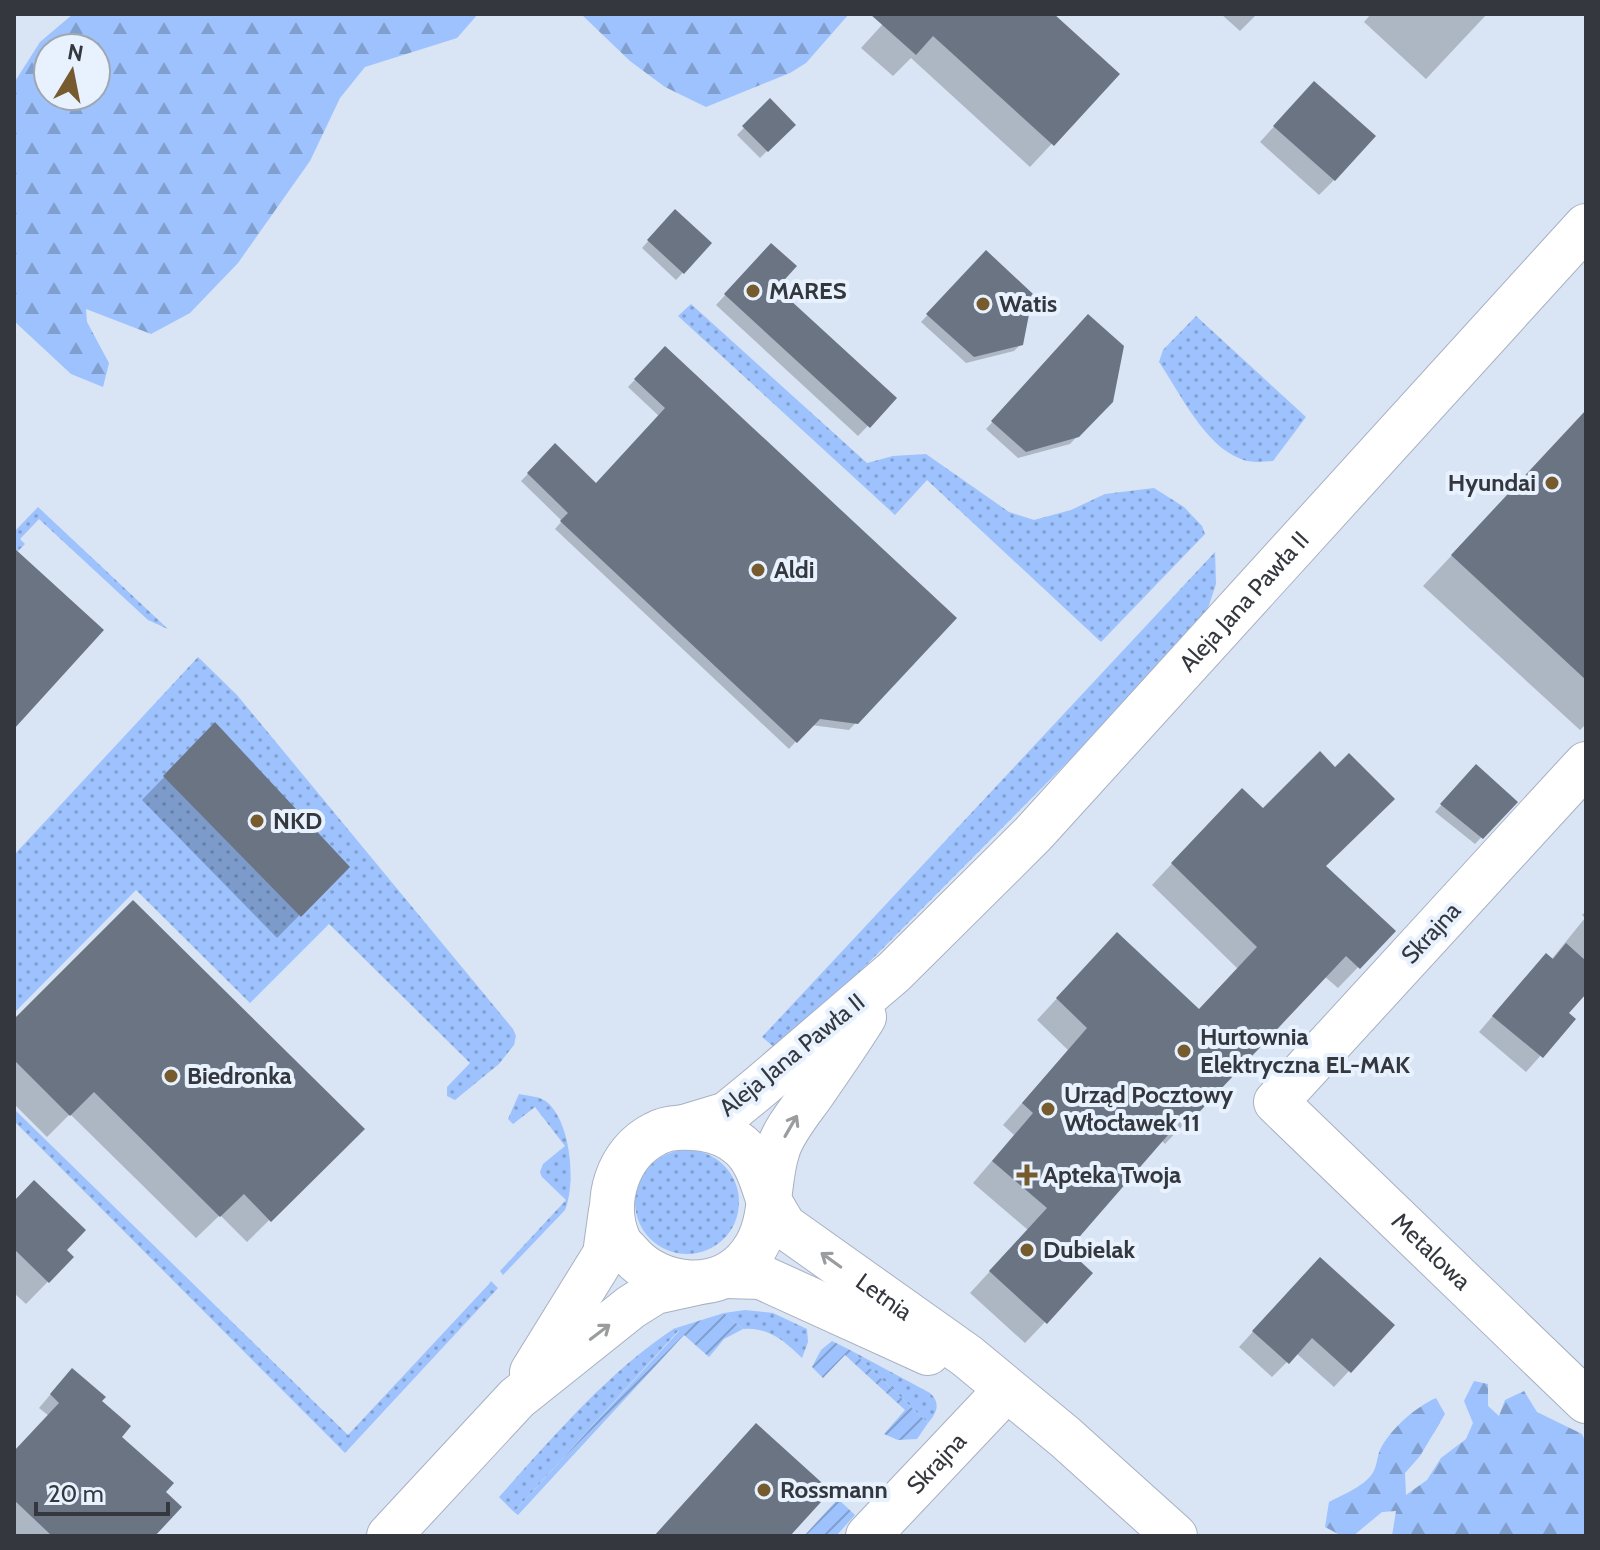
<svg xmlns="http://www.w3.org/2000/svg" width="1600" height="1550" font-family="Cabin,sans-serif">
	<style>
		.grass { fill: url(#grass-dots) }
		.forest { fill: url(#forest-firs); fill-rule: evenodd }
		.garden { fill: url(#garden-furrows) }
		.shadow { fill: #0003 }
		.building { fill: #6b7483 }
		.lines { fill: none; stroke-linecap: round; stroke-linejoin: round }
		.minor-casing { stroke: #a8b1c1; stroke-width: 46 }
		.secondary-casing { stroke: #a8b1c1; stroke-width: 46 }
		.minor { stroke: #fff; stroke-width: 44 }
		.secondary { stroke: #fff; stroke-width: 44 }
		.oneway { stroke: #9a9c9e }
		.poi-dot { fill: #755b2d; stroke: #e8f1fe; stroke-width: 3 }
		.labels { text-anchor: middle; stroke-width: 8; stroke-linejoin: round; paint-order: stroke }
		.poi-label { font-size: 24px; font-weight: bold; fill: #34383e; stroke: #e8f1fe; text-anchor: start }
		.street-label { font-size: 24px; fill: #34383e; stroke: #e8f1fe }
	</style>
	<defs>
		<pattern id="grass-dots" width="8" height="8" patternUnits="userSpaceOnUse" patternTransform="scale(2)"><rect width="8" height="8" fill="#9dc2fd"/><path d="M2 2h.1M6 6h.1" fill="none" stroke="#819fce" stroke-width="1.8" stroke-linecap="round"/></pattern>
		<pattern id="forest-firs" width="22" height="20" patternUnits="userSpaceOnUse" patternTransform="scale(2)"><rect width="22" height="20" fill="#9dc2fd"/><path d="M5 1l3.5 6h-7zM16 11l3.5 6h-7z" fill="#819fce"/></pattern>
		<pattern id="garden-furrows" width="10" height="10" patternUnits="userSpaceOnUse" patternTransform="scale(2)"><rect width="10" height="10" fill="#9dc2fd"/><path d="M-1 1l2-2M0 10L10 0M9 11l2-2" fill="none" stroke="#819fce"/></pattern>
	</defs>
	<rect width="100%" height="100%" fill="#d9e4f4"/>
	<path class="grass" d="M691,304L867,463L893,456L926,454L1009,512L1034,520L1071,510L1105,494L1154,488L1184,507L1202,526L1205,534L1101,642L927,480L895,515L678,316Z
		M1196,316L1306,417L1273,461C1261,462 1251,463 1241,459C1205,446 1180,393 1159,362L1163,350Z
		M38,507L168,629L148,620L39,519L20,539L25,544L18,551L14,548V532Z
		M1215,552L1216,584L1207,611L1126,703L780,1052L762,1037Z
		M198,657L237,695L513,1029L516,1036L514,1045L499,1064L455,1100L447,1096V1087L470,1063L329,924L250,1003L136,890L14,1013V855Z
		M519,1094C528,1096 541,1096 548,1103C571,1124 576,1183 565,1210L503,1275L500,1271L566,1200L542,1177L540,1172L543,1164L565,1146L535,1107L513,1124L508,1119Z
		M14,1109L348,1435L489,1284L491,1281L498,1288L345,1453L14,1121Z
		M635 1202a52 52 0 1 1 104 0a52 52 0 1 1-104 0Z
		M745,1310L773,1313L807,1329L808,1342L802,1358C786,1342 767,1326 743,1329L724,1313Z
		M675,1328L679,1330L514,1512L499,1497C550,1440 610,1370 675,1328Z
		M852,1351L930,1393C941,1403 937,1413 928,1423Z"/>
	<path class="forest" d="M73,14H478L457,38L365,67L340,98L310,161L238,263L190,313L151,334L86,309L87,322L109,363L103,387L71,374L14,321V83L40,42ZM48,48H96V96H48Z
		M581,14H849L806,63L790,73L706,107L665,87L630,61Z
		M1474,1381L1488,1384V1406L1499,1416L1505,1400L1524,1391L1537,1412L1582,1434L1586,1443V1536H1392L1396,1511L1382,1512L1353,1536H1342L1325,1527L1329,1502C1342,1495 1363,1487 1372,1474C1377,1467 1377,1457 1380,1450C1390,1429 1416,1407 1436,1398L1445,1414L1420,1456L1405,1473L1406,1495L1427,1480L1441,1458L1466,1439L1473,1423L1464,1401Z"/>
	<path class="garden" d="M724,1313L743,1329L724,1339L709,1357L684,1335L518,1515L514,1512L679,1331L676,1328Z
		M832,1341L852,1351L928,1423L917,1439L898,1440L884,1434L905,1410L845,1355L823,1378L812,1367L821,1350Z
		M838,1499L855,1515L836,1536H804Z"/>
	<path class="shadow" d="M892,14H1051L1117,74L1030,167L911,58L893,76L861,48Z
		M1221,14H1257L1240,31Z
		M1371,14H1487L1426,79L1364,22Z
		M1299,99L1334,180L1319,195L1260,142Z
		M770,101L793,125L760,158L737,135Z
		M668,219L710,244L676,280L642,248Z
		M986,253L1021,344L1014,351L966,363L921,322Z
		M761,256L774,288L894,399L858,436L716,305Z
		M1082,324L1111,401L1070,444L1018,458L986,429Z
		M665,348L954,618L849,730L811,725L789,749L555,529L562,521L521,481L555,446L596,485L660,417L628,387Z
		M1586,412V724L1580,730L1423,586Z
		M193,747L347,867L277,938L142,800Z
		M1469,774L1515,802L1475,844L1435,812Z
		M1221,811L1323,867L1393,931L1338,988L1324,976L1185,1123L1165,1144L1161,1140L1065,1250L1045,1322L1025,1343L970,1293L1028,1230L973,1183L1014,1135L1003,1125L1068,1050L1037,1020L1097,955L1198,1011L1238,969L1152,885Z
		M1586,911V991L1567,1014L1573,1019L1526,1072L1479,1032L1531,971L1551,960L1585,918L1582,915Z
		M14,1022L362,1129L247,1242L220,1215L196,1238L70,1114L47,1137L14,1104Z
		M14,1202L72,1257L26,1304L14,1293Z
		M1305,1274L1392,1325L1334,1387L1296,1353L1272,1377L1239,1347Z
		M60,1383L99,1401L119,1437L163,1493L152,1536H14V1453L49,1416L39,1408Z"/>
	<path class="building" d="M870,14H1054L1120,74L1054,146L933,36L916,55Z
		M1314,81L1376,136L1335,181L1273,126Z
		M770,98L796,125L768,152L742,126Z
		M675,209L712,243L684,274L647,240Z
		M771,243L797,266L777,288L897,398L870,428L724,294Z
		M986,250L1033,294L1023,345L974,357L926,314Z
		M1088,314L1124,346L1113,402L1079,437L1026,452L991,421Z
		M665,346L957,618L858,724L820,719L797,743L560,521L568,513L527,473L555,443L596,483L665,408L634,379Z
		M1586,410V680L1451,555Z
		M14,548L104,630L14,729Z
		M215,722L350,867L301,917L163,776Z
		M1320,751L1335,767L1349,753L1395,799L1326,866L1396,931L1360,969L1346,956L1187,1125L1181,1120L1068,1250L1093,1273L1047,1324L989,1271L1047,1208L992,1161L1033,1113L1022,1103L1087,1028L1056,998L1117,932L1199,1009L1257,947L1171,863L1242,788L1263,808Z
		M1476,764L1518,802L1483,839L1440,804Z
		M133,900L365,1129L271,1222L244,1194L220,1217L94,1092L70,1116L14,1060V1019Z
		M1566,943L1586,961V994L1569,1013L1576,1019L1543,1058L1492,1016L1546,953L1553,959Z
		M34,1180L86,1230L67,1250L74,1257L49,1283L14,1249V1201Z
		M1320,1257L1395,1325L1351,1373L1312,1338L1289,1364L1252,1331Z
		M72,1368L106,1397L102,1401L131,1426L122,1437L174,1483L166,1492L182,1507L155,1536H52L14,1500V1451L59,1403L50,1394Z
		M756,1423L831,1491L790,1536H654Z"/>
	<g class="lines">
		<defs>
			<g id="minor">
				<path id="s1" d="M1586,764L1276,1102L1586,1401"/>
				<path id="s2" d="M768,1199L784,1226L967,1356L1065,1437L1175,1536"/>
				<path d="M726,1276L761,1277L928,1353"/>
				<path id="s3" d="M868,1536L1006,1390"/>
			</g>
			<g id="secondary">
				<path id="s4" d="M684,1127L727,1114L761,1086L894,972L1033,834L1586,226"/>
				<path d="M768,1199C762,1181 756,1159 741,1146C731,1137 716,1131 703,1129C687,1127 669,1126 655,1134C617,1153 603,1202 618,1239C620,1244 625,1249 629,1253C659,1289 721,1295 751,1254C774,1224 766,1184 778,1149C784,1130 801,1110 813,1093C830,1068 848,1043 864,1017"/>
				<path d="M532,1372L605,1254L611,1211"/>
				<path d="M389,1536L517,1398L631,1307L655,1292L696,1283"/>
			</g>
		</defs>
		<use href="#minor" class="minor-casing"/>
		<use href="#secondary" class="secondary-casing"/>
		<use href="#minor" class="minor"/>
		<use href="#secondary" class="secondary"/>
	</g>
	<defs><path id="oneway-shaft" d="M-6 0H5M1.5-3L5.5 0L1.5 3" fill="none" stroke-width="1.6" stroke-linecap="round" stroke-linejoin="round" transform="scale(2)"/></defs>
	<g class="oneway">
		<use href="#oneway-shaft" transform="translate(791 1126) rotate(-60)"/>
		<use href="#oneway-shaft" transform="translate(831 1260) rotate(-144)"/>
		<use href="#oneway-shaft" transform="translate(600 1332) rotate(-37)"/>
	</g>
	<g class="poi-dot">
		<circle cx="753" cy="291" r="8"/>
		<circle cx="983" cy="304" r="8"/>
		<circle cx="1552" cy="483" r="8"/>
		<circle cx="758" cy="570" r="8"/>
		<circle cx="257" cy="821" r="8"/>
		<circle cx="1184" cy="1051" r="8"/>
		<circle cx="171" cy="1076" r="8"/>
		<circle cx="1048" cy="1109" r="8"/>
		<path d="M1023 1163h8v8h8v8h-8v8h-8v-8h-8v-8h8z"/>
		<circle cx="1027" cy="1250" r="8"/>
		<circle cx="764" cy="1490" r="8"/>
	</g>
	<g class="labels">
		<g class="poi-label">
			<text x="769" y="299">MARES</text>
			<text x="999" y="312">Watis</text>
			<text x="1536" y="491" text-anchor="end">Hyundai</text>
			<text x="774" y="578">Aldi</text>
			<text x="273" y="829">NKD</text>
			<text x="1200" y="1045">Hurtownia<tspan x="1200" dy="28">Elektryczna EL-MAK</tspan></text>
			<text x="187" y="1084">Biedronka</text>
			<text x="1064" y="1103">Urząd Pocztowy<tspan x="1064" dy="28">Włocławek 11</tspan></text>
			<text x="1043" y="1183">Apteka Twoja</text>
			<text x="1043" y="1258">Dubielak</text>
			<text x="780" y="1498">Rossmann</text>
		</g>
		<g class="street-label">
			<text dy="8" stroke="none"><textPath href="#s4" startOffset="774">Aleja Jana Pawła II</textPath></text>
			<text transform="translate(1431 933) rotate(-47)" y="8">Skrajna</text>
			<text transform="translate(792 1055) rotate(-39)" y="8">Aleja Jana Pawła II</text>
			<text dy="8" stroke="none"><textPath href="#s1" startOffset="674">Metalowa</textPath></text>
			<text dy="8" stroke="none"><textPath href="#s2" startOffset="154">Letnia</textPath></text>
			<text dy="8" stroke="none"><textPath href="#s3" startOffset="100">Skrajna</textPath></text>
		</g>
	</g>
	<rect width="1600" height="1550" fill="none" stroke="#34383e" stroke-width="32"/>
	<g transform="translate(72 72) rotate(10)"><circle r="38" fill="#e8f1fe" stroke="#a0a7b1" stroke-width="2"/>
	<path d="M0-6L14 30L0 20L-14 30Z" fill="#755b2d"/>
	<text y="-12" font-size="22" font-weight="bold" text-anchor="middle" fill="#34383e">N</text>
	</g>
	<path d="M36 1502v12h132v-12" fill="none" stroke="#34383e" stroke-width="4"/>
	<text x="48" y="1502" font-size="24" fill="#34383e" stroke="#e8f1fe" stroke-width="6" paint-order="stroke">20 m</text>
</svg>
